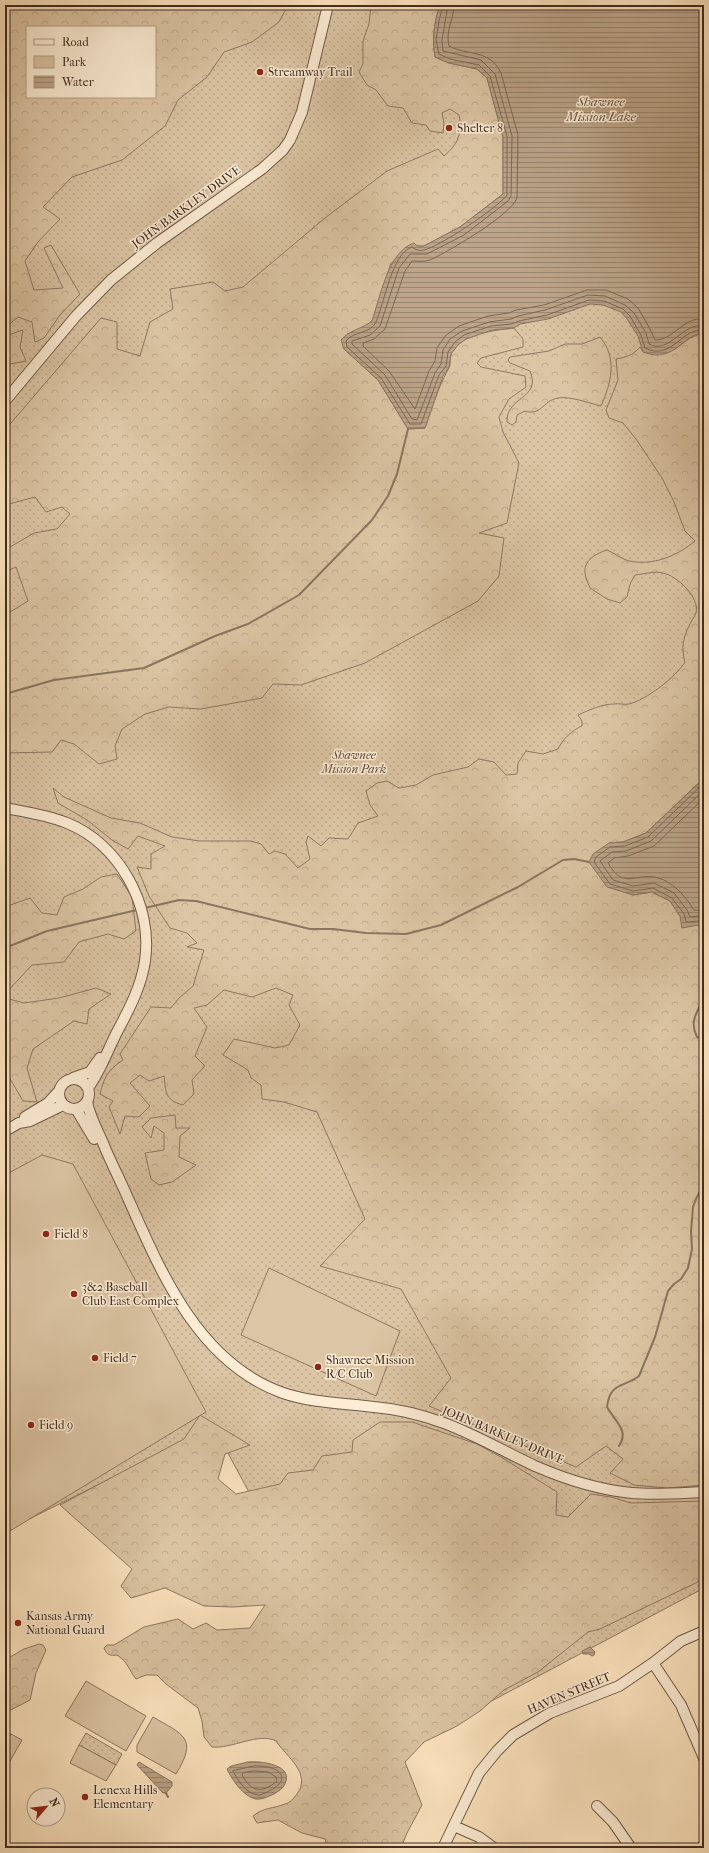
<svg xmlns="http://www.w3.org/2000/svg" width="709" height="1853" font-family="'IM FELL French Canon',serif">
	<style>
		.green { fill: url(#green-dots); stroke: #8e7863; fill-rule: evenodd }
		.forest { fill: url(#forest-crowns); stroke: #8e7863; fill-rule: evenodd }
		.pitch { fill: #dcc5a4; stroke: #8e7863 }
		.water { fill: url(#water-rules); stroke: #8b7560 }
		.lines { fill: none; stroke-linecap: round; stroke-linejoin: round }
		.shore { stroke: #7e6856; stroke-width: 1 }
		.stream { stroke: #8b7560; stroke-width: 2 }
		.minor-casing { stroke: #705a49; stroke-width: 12 }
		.minor { stroke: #fdedd5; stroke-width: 10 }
		.poi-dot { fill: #8f2418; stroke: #fdedd5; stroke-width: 1.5 }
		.labels { text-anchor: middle; stroke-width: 3; stroke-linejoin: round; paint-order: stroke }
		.poi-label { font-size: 12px; fill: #412c22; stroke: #fdedd5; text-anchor: start }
		.street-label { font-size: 12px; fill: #412c22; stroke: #fdedd5 }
		.park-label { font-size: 12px; font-style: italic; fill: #604b3c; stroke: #fdedd5 }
		.water-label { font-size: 13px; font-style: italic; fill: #665041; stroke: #fdedd5 }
	</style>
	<defs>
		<pattern id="green-dots" width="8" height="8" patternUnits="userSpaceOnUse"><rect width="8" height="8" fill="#dcc5a4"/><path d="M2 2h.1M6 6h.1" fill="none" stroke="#bea98d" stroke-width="1.8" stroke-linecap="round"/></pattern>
		<pattern id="forest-crowns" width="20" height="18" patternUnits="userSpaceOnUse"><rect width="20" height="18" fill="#dcc5a4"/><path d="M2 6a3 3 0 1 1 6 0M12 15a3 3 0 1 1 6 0" fill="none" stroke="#bea98d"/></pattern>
		<pattern id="water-rules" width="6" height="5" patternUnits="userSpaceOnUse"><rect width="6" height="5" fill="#bca58a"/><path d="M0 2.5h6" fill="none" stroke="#9a8770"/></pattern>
	</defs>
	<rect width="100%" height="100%" fill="#fce4bf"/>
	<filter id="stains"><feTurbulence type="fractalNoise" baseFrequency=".005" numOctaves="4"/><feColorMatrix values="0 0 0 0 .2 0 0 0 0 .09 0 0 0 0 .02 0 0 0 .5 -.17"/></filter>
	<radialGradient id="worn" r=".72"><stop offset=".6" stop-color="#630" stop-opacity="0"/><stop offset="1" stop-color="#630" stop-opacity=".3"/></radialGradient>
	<path class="green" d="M5,5H704V1588L390,1755L214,1427L5,1531ZM27,27H155V97H27Z
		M86,1733L122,1754L116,1765L79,1745Z"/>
	<path class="forest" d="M5,5H288L279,22L252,42L224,52L207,77L178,100L165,126L122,160L72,177L43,207L60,219L38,242L25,261L34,290L63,288L44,248L51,245L80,294L60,315L44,338L35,342L32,322L18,317L5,328ZM27,27H155V97H27Z
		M371,5H440C434,23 432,38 435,57L449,63L477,69L487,78L503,137V194L460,227L424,246H417L391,263L372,321L365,327L347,334L344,349L378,380L408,429L425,428C432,408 438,387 449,368C451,364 450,358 451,354C459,334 496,330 514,328L523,339V347L481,358L477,363L481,367L525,376L526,387L509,399L499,417L503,432L519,463L507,523L479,533L504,538L499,576L478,601L365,663L301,685L273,684L262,698L201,709L169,707L145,714L122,729L115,746L117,759L99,764L74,744L61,740L52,752L5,753V615L28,601L16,567L5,572V550L34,533L57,529L70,514L62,507L46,512L35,497L5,505V430L101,318L117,322V349L140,356L150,322L173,309L170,289L213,282L225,291L243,287L325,218L387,171L438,149L444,156C458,144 463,133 459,115L450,109L442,113L444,123L443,133L430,131L426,125L412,123L403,108L388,106L376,90L367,85L359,72L363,64V41L369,24Z
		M23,330L20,347L26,361L5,365V336Z
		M700,334L704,335V778L646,833L623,842L609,843L633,895L652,892L670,901L680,916L698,925L704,934V1485L667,1488L634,1485L610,1473L623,1459L606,1446L576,1467L429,1406L451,1378L401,1289L320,1266L365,1219L317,1112L284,1102L262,1099L261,1085L251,1078L248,1070L223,1055L234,1039L275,1048L289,1045L300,1025L289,1005L293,995L276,988L252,997L224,990L207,1005L194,1008L207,1027L195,1056L205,1066L192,1080L194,1094L183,1105C165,1100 166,1093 164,1076L149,1081L140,1075L130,1083L150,1106L139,1117L125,1116L120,1134L109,1107L113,1101L100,1094C104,1077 108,1070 123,1060L120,1054L151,1007L171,1008L179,998L193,986L204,950L187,947L197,943L187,933L170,928L149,896L137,867L151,869V854L165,846L138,836L128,849L112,840L87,820L58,803L53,788L64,797L111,818L140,823L172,837L200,841H251L261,844L269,854L275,851L285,854L298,868L310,859L306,842L308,836L321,846L329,838L348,839L358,823L378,816L370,805L366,791L377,783L387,781L399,788L416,785L433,775L468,767L479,759L494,762L506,775L517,774L518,763L526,751L543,754L558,749C562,740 572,730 582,726V721L578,715C589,710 602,704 614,704C618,703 624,705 629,704C646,700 676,677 685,662C681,648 683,637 690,624C692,620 695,616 696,613C700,597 677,576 663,573C654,571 644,574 635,575L630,584L627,597L620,603L607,599L590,588C588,583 585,577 585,572C584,560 597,553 607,550C614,553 622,559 629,561C653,566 677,556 695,541L685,531L674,502L662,478L636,439L623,423L609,418L606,410L618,380L616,359C627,357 633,355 640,347L643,352L675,349L690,338Z
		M600,337C618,359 611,383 601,406C588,403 571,396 558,398C542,401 542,416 525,411L517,415L516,422L512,425L507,422C506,396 542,399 530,371L510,363L508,360L510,357L549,351L565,344H582Z
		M117,874L132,897L136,931L124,939L108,934L79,942L64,962L32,965L5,994V907L30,898L42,913L57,915L64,897L83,889L101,877Z
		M96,988L111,994L89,1009L87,1024L74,1021L33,1049L27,1068L37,1102L23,1101L5,1070V998L24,1003L59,998Z
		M175,1115L176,1128H190L180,1136L179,1157L196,1165L172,1182L159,1185L151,1179L145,1153L164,1150V1133L154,1126L151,1138L142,1127L151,1118Z
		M200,1415L250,1445L225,1454L218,1479L236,1494L280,1484L288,1473L313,1470L322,1456L352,1452L353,1440L380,1422H412L477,1444L501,1457L557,1492L556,1515L568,1517L591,1494L611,1497L631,1503L704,1501V1579L600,1629L588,1632L538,1672L504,1690L480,1711L457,1726L424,1742L405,1762L422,1805L407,1833L401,1848H328L325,1839L302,1833L278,1820L257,1823L253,1816C264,1807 273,1809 285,1804C290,1803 294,1798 297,1794C312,1774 287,1757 276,1741C259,1732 232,1749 212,1747L204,1737L202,1721L198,1708L166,1684L157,1675H146L136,1679C128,1669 129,1663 117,1655C110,1656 107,1655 104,1648L107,1645H114L144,1627L178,1619L193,1629L206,1623L217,1630L250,1628L265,1605L233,1607L204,1606L165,1588L131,1598L121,1586L132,1569L60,1505L184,1439Z
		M39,1644L43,1645L46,1650L36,1673L30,1700L5,1713V1660L24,1649Z"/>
	<path class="pitch" d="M42,1155L73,1164L206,1412L5,1534V1175Z
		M269,1268L400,1331L376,1396L241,1335Z
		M86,1681L146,1716L126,1751L65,1716Z
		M153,1717C184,1735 198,1738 176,1774L137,1752V1745Z
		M9,1733L22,1740L5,1770V1739Z
		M79,1745L116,1765L106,1781L70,1763Z"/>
	<path class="water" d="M440,5H704V335C685,329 677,365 643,352L638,336L627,319L621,312L603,305L590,304L548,319L520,324L514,328L492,330L466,339L458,345L451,354L449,367L443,376L425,428L408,429L378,380L344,349L341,340C349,330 362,329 372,321C380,298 388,251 414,243L417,246H424L460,227L503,194V137L487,78L477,69L449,63L435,57C432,39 434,23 440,5Z
		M704,778V934L698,925L682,928L680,916L670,901L652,892L633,895L607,887L589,862L593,854L609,843L623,842L646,833Z
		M590,1647L595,1652L594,1655L592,1656L589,1654H583L582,1651Z
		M139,1762L172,1782V1786L166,1793H163L137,1765Z
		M248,1762C260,1761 294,1764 285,1784C283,1789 278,1791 274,1794C269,1796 262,1800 256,1799C244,1797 232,1780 227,1769L231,1766Z"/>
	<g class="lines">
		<path class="shore" d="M443,5L439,21L436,40L439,54L450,59L479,65L490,76L507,136V195C499,207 439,247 424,250C419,251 416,250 412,247C392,253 384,304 376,322C371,334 353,331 346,341L347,347L381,378L410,424H421L439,375L446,366L448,352L455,342L464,335L491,326L512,324L519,321L547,315L589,300L604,301L623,309L630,316L641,335L645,348C672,362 683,325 704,331
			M448,5L442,40L443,51L481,60L495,74L512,136L511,196L508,201L464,235L427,254H410L399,268L380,326L370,335L352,341V344L385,375L412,419L417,420L435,373L441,364L443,350L450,339L462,331L489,322L511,319L518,316L545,310L588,295L605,296L625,305L634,313L646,333L649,344C670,355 683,321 704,326
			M454,5C454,19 445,31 449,46C468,56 490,49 501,73L518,135L517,198C511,215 448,252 430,260C424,262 418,261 412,261L405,271L385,329L374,339L363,343V346L389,371L415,409L429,371L435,361L437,348L445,336L459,326L488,316L509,313L516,310L544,305L587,290H606L628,299L638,308L650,329L655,340C674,340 684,316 704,319
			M704,783L648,837L625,846L610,847L596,857L594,862L610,884L633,891L653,888L672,898L684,914L686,922L699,921L704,927
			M704,790L651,841L626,851L612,852L600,861L613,880L633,886L654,883L674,893L687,910L690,917L699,916L704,918
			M704,798L654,846L628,856L614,858L608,863C623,889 634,874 654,877C672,880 685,896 694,910L704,911
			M254,1766C285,1765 294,1783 260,1795C247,1795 238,1781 233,1771Z
			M254,1771L268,1772L276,1777L277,1781C262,1794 251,1792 242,1775L243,1773Z"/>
		<path class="stream" d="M5,694L54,680L144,668L215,636L248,624L299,595L372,520L388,496L397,474L408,429
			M145,908L179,900L196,901L310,929H333L366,933L406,934L441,925L518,887L563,860L574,859L589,862
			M5,948L47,931L137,910
			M704,998C697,1012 689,1022 697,1037L704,1039
			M704,1077L700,1094L704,1104
			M619,1446C630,1431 614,1420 607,1407C610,1382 623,1388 639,1376L655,1337L668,1291L674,1284L681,1279L688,1268L692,1249L691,1232L693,1207L696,1199L704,1184
			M166,1793L168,1797
			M5,1821L6,1822"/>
		<defs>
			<path id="minor" d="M5,401L76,316L111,280L157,243L262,169L283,150L290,140L302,112L328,5
				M5,808C26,812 47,815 67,823C119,844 153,905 145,961C141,988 128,1011 116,1034C107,1052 100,1072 88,1088
				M73,1078L90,1072L100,1058
				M59 1094a15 15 0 1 1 30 0a15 15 0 1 1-30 0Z
				M87,1102C90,1117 97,1129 103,1143C109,1158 116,1172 123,1187C158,1265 195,1362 283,1393C312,1403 344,1403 374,1407C398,1409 422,1415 444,1423C476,1435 505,1452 535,1466C565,1479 600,1490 632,1493C656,1495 680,1493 704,1492
				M76,1109L94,1139
				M25,1117L48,1103L58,1092
				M5,1131L19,1123L30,1121L63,1105
				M653,1663L681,1705L704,1758
				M597,1806L613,1822L631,1848
				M454,1826L479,1837L494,1848
				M443,1848L479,1773L497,1751L513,1735L550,1713L619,1686L653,1663L681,1641L704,1631"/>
		</defs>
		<use href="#minor" class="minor-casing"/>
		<use href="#minor" class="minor"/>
	</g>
	<g class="poi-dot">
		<circle cx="260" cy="72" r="4"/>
		<circle cx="449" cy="128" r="4"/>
		<circle cx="46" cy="1234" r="4"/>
		<circle cx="74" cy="1294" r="4"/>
		<circle cx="95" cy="1358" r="4"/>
		<circle cx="318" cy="1367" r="4"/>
		<circle cx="31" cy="1425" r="4"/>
		<circle cx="18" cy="1623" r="4"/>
		<circle cx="85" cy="1797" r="4"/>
	</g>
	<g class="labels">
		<g class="poi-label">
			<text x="268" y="76">Streamway Trail</text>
			<text x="457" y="132">Shelter 8</text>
			<text x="54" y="1238">Field 8</text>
			<text x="82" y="1291">3&amp;2 Baseball<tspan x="82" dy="14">Club East Complex</tspan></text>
			<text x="103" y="1362">Field 7</text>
			<text x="326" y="1364">Shawnee Mission<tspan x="326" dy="14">R/C Club</tspan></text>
			<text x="39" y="1429">Field 9</text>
			<text x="26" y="1620">Kansas Army<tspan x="26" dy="14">National Guard</tspan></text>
			<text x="93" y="1794">Lenexa Hills<tspan x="93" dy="14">Elementary</tspan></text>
		</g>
		<g class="street-label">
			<text transform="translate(186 207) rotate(-36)" y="4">JOHN BARKLEY DRIVE</text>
			<text transform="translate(503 1435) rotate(23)" y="4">JOHN BARKLEY DRIVE</text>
			<text transform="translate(569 1693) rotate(-23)" y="4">HAVEN STREET</text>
		</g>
		<g class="park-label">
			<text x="354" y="759">Shawnee<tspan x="354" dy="14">Mission Park</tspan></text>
		</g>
		<g class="water-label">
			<text x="601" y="106">Shawnee<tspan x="601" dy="15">Mission Lake</tspan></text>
		</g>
	</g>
	<rect width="709" height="1853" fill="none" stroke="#fce4bf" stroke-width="20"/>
	<rect x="6" y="6" width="697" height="1841" fill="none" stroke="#412c22" stroke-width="2"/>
	<rect x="10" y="10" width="689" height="1833" fill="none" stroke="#412c22"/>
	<rect x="26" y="26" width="130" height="72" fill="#fdedd5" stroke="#b2a08d"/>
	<rect x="34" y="39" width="20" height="6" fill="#fdedd5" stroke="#b2a08d"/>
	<text x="62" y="46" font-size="12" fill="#412c22">Road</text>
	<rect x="34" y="56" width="20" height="12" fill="#dcc5a4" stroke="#b2a08d"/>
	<text x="62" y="66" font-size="12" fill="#412c22">Park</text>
	<rect x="34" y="76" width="20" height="12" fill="url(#water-rules)" stroke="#b2a08d"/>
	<text x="62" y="86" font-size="12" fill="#412c22">Water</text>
	<g transform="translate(46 1807) rotate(62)"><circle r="19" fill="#fdedd5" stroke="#b2a08d"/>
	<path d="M0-3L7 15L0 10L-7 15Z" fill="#8f2418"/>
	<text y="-6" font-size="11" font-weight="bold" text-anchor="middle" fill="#412c22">N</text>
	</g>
	<rect width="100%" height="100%" filter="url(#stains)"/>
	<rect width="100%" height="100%" fill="url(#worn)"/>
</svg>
